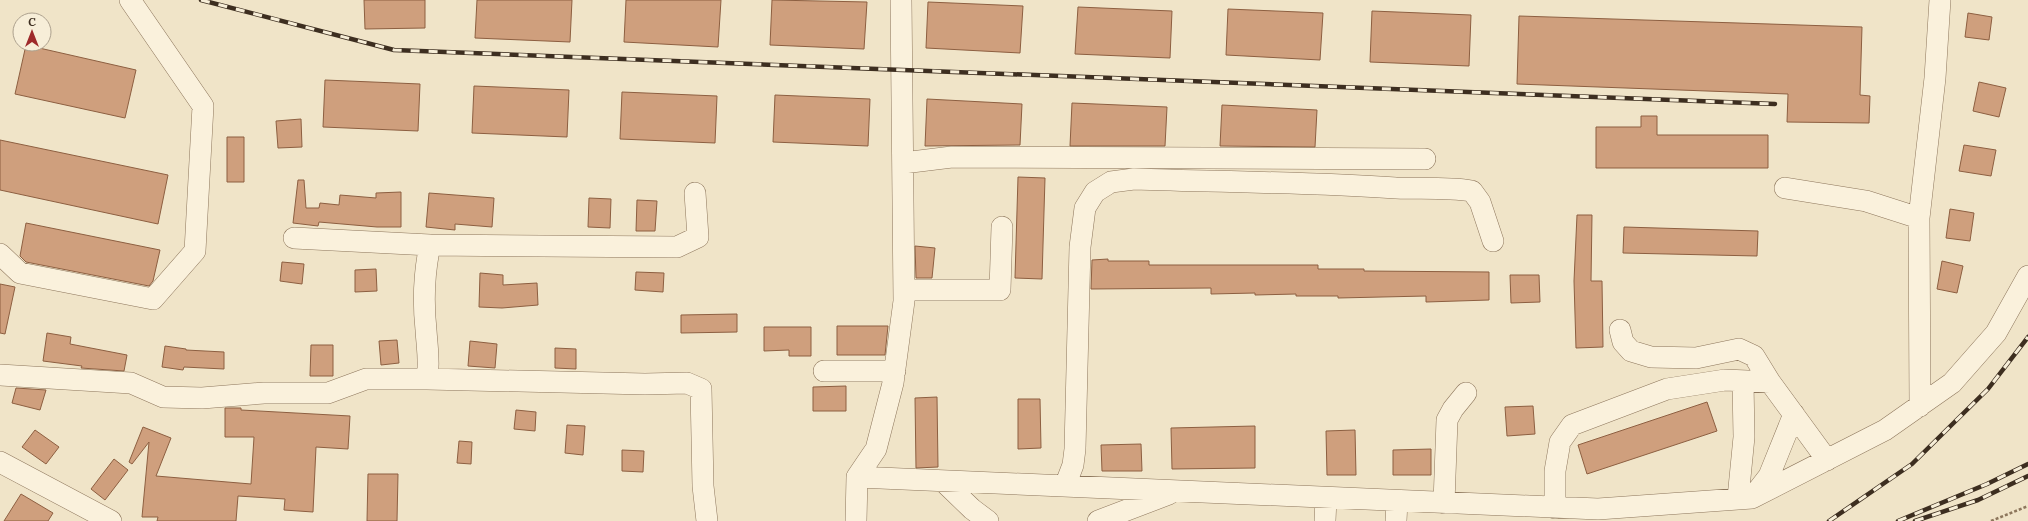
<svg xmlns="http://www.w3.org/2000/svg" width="2028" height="521" font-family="Lora,serif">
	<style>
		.building { fill: #cf9f7d; stroke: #8d5f41 }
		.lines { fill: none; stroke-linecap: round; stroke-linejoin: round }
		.minor-casing { stroke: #8d765c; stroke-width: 22 }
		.path { stroke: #8d765c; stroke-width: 2.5; stroke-dasharray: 3 2; stroke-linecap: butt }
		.minor { stroke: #faf1dc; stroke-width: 21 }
		.rail-casing { stroke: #3d2e20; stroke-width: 4.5 }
		.rail { stroke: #f7eed8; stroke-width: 3; stroke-dasharray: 9; stroke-linecap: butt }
	</style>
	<rect width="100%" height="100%" fill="#f0e4c8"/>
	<path class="building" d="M364,0H425V28L365,29Z
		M477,0H572L570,42L475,38Z
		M626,0H721L718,47L624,42Z
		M772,0L867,2L864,49L770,45Z
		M928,2L1023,6L1020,53L926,48Z
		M1078,7L1172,11L1170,58L1075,54Z
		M1228,9L1323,13L1320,60L1226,55Z
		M1372,11L1471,15L1469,66L1370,62Z
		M1968,13L1992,17L1989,40L1965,37Z
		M1519,16L1862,27L1860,95L1870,96L1869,123L1787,122L1788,94L1517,84Z
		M26,45L136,70L125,118L15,94Z
		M325,80L420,84L418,131L323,127Z
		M1979,82L2006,88L1999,117L1973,111Z
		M474,86L569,90L567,137L472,133Z
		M622,92L717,96L715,143L620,139Z
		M775,95L870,99L868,146L773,142Z
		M927,99L1022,104L1020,145L925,146Z
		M1072,103L1167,107L1165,146H1070Z
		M1222,105L1317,110L1315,147L1220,146Z
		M1641,116H1657V135H1768V168H1596V127H1641Z
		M301,119L302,147L278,148L276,121Z
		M227,137H244V182H227Z
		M0,140L168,175L158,224L0,190Z
		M1964,145L1996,150L1991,176L1959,171Z
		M1018,177L1045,178L1042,279L1015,278Z
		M298,180H304L306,208H319L320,203L339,205L340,195L376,198V193L401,192V227H377L319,222L318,226L293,223Z
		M429,193L494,198L492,227L455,224V230L426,227Z
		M589,198L611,199L610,228L588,227Z
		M637,200L657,201L655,231H636Z
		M1950,209L1974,213L1970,241L1946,238Z
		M1577,215H1592L1591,281H1602L1603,347L1576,348L1574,281Z
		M26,223L160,250L153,281L149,286L26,262L20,256Z
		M1624,227L1758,231L1757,256L1623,253Z
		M915,246L935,248L932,278H916Z
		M1108,259V261H1149V265H1318V269H1364V271L1489,272V300L1426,302V296L1338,298V296H1296V294L1255,295V293L1211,294V288L1091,289L1092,260Z
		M1942,261L1963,266L1957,293L1937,289Z
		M282,262L304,264L302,284L280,281Z
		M376,269L377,291L355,292V270Z
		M636,272L664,273L663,292L635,290Z
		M480,273L503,275V285L537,283L538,305L502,308L479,307Z
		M1510,275H1539L1540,302L1511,303Z
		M0,284L15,287L5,334L0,333Z
		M737,314V332L681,333V315Z
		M837,326H888L885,355H837Z
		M764,327H811V356H789V350L764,351Z
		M47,333L71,337L70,344L127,355L124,371L81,368L82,366L43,361Z
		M397,340L399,363L381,365L379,341Z
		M470,341L497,344L495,368L468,366Z
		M311,345H333V376H310Z
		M165,346L186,349V350L224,352V369L184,367L183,370L162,367Z
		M555,348L576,349V369L555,368Z
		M846,386V411H813V387Z
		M16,388L46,390L40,410L12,403Z
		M937,397L938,467L916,468L915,398Z
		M1018,399H1040L1041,448L1018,449Z
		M1707,402L1717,431L1587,474L1578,445Z
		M1533,406L1535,434L1507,436L1505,407Z
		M225,408H241V410L350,416L348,449L316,447L313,512L284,510L285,499L238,496L236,521H157L158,517H142L149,442L132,464L129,462L143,427L171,438L156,476L251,484L254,437H225Z
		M516,410L536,412L535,431L514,429Z
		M567,425L585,426L583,455L565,453Z
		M1255,426V468L1172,469L1171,428Z
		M35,430L59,447L46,464L22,447Z
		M1355,430L1356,475H1327L1326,431Z
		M459,441L472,442L471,464L457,463Z
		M1141,444L1142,471H1102L1101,445Z
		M1431,449V475H1393V450Z
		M622,450L644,451L643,472L622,471Z
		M114,459L128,470L105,500L91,489Z
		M368,474H398L397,521H367Z
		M21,494L53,513L48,521H4Z"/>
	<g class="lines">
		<defs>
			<path id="minor" d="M903,163L952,157L1425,159
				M1785,188L1866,201L1919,218
				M430,245L677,247L698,237L695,193
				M0,254L20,273L153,299L195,251L203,106L130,0
				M904,290H1000L1002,227
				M1620,330L1623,342L1631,351L1651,357L1696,358L1739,349L1754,356L1770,382L1827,460
				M824,371H895
				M0,375L131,383L163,397L202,398L264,393H328L366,379H427C430,362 427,347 426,330C423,302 424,273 430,245L294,238
				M427,379L645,384L687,383L701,389L703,486L707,521
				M1920,406L1919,218L1935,78L1940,0
				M0,462L111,521
				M857,477L1598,509L1752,498L1885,430L1952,383L1996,333L2028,276
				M943,481L972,509L988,521
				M1065,486L1073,465L1075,449L1080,247L1085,208L1095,192L1111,182L1134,179C1221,182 1309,182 1396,188C1421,189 1447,187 1472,191L1480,202L1493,241
				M1755,494L1769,476L1794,414
				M1738,498L1744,437L1743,382
				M1444,503L1447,420L1453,409L1466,393
				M1555,508V471L1560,442L1572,425L1667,389L1725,380L1770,382
				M856,521L857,477L876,449L893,383L904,301L901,0
				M1098,521L1169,494
				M1325,521L1326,498
				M1396,521L1397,501"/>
		</defs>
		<use href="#minor" class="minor-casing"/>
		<path class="path" d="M1991,521L2028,506"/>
		<use href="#minor" class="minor"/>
		<defs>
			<path id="rail" d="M201,0L394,50L1775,104
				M1829,521L1912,464L1988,389L2028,337
				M1898,521L1987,484L2028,464
				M1915,521L1978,500L2028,476"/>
		</defs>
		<use href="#rail" class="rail-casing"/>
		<use href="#rail" class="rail"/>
	</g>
	<g transform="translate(32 32)"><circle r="19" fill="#f7eed8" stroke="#ada18e"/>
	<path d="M0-3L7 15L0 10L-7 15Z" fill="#9e2a2b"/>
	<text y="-6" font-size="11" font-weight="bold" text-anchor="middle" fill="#3d2e20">С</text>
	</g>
</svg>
